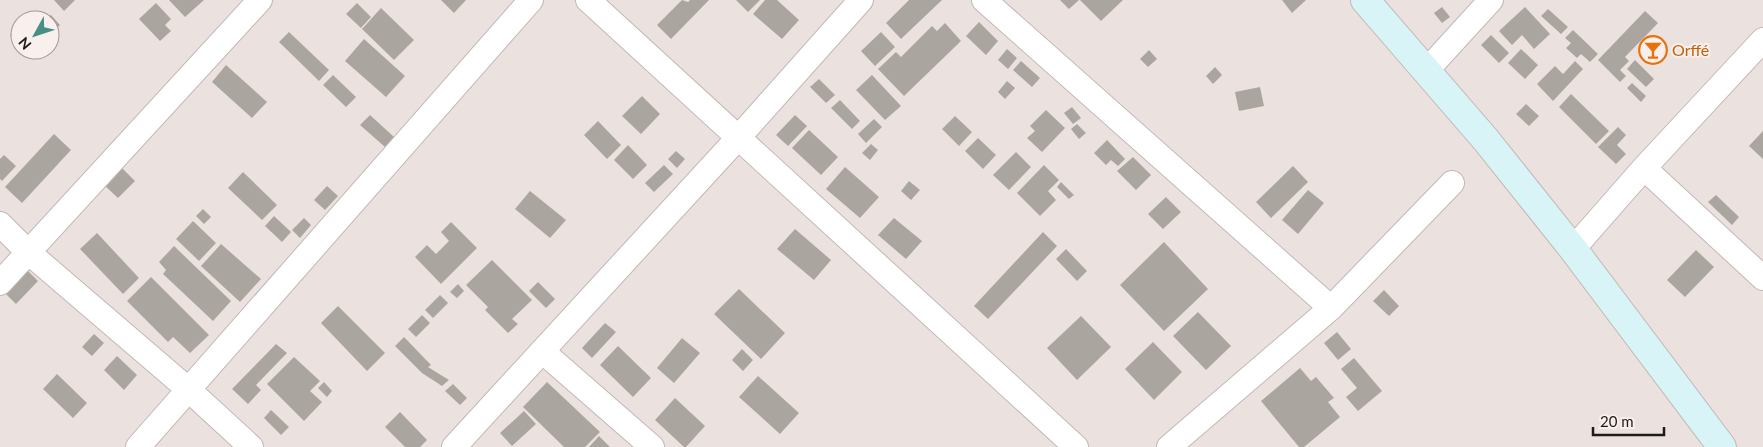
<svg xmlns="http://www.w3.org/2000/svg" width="1763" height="447" font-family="Lato,sans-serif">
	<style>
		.building { fill: #aba59f }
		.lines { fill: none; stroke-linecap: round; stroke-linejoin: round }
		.minor-casing { stroke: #c1b8b5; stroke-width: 26 }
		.secondary-casing { stroke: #c1b8b5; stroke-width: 30 }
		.minor { stroke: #fff; stroke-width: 24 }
		.secondary { stroke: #d8f4f7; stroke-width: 28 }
		.labels { text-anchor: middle; stroke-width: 4; stroke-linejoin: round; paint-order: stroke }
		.food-label { font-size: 16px; fill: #c56008; stroke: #f9efec; text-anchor: start }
	</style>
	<rect width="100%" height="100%" fill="#ebe2df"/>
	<path class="building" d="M54,0H75L64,11Z
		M169,0H204L185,17Z
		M441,0H466L454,13Z
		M682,0L688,2L690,0H709L671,39L657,25Z
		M736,0H760L748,12Z
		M765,0H777L799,20L782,39L753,14Z
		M909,0H942L901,39L886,23Z
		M1060,0H1079L1069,9Z
		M1080,0H1123L1101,21Z
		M1282,0H1306L1292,13Z
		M156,3L171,19L165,25L171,31L160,41L139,19Z
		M357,3L371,17L361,28L346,14Z
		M1442,7L1450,17L1442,23L1434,13Z
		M1525,7L1550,34L1534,49L1522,35L1512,45L1499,31Z
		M381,8L414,40L394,60L362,29Z
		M1548,9L1568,27L1561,34L1541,16Z
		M1645,11L1658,23L1625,57L1629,61L1620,70L1626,76L1620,82L1598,60Z
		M51,15L60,25L52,33L50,31V20H45Z
		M979,22L998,41L986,55L966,36Z
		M945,23L961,41L904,96L878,69L896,52L901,57L932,26L937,31Z
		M20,25V46L10,35Z
		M1573,30L1598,54L1590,62L1581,54L1577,58L1566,48L1571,43L1565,38Z
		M289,32L329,70L319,81L279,42Z
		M881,32L895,47L875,66L861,51Z
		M1491,35L1509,53L1499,63L1481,45Z
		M364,39L405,76L386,97L345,61Z
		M1007,49L1017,58L1008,69L998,60Z
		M1521,49L1538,65L1525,79L1508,63Z
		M1149,50L1157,59L1148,67L1140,59Z
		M1635,60L1654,79L1646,87L1627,69Z
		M1021,61L1040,78L1032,87L1013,70Z
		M1575,61L1583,69L1553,101L1537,84L1555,66L1563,74Z
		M226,65L267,102L252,118L212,82Z
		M1215,67L1222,75L1213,84L1206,76Z
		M333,75L356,97L346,107L323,85Z
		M872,75L901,106L885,120L856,90Z
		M819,79L835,95L826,103L810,87Z
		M1007,81L1015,88L1005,99L998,92Z
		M1632,83L1646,96L1641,102L1627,88Z
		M1260,87L1264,106L1239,111L1235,92Z
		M1571,94L1609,131L1596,144L1559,107Z
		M642,96L660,114L641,134L622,116Z
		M840,100L860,121L852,129L831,108Z
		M1526,104L1539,116L1529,126L1516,114Z
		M1072,107L1081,118L1073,124L1064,113Z
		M1046,110L1065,128L1042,152L1027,138L1035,131L1030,126Z
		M370,115L394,137L385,147L360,125Z
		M795,115L807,126L788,146L776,135Z
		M955,116L972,132L959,146L942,129Z
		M874,119L882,127L866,143L858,134Z
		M598,121L621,145L607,159L584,135Z
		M1077,124L1086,133L1079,139L1071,129Z
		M1618,127L1626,135L1617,145L1626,154L1616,164L1598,147Z
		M809,130L838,157L821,175L792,148Z
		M1763,131V159L1749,146Z
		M54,134L71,150L22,203L5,187Z
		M978,138L996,155L983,169L965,151Z
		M1107,140L1125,159L1118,166L1111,160L1106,165L1094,153Z
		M871,144L878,150L870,160L862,153Z
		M628,145L647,165L633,179L614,160Z
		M676,151L685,159L677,168L668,159Z
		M1016,152L1031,167L1009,190L993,175Z
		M4,155L16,166L2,181L0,179V159Z
		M1133,157L1151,175L1136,190L1117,171Z
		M664,165L673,174L654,192L645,183Z
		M1044,165L1059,180L1048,191L1056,200L1040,216L1017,193Z
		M120,166L135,181L118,198L103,184Z
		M1293,166L1308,182L1271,218L1256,202Z
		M845,167L879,197L860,218L826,189Z
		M243,172L277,205L262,220L228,188Z
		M909,181L920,190L911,200L901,191Z
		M1061,182L1074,195L1069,199L1057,187Z
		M327,186L338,196L325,210L314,200Z
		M1308,190L1324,203L1298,234L1282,220Z
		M530,191L566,220L550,238L515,209Z
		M1716,195L1739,217L1732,225L1708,202Z
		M1166,197L1181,212L1163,229L1148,214Z
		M203,209L211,217L204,224L196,216Z
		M274,216L291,232L282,242L265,226Z
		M304,218L311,225L300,238L292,230Z
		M894,218L922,241L906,259L878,235Z
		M193,221L216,243L199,261L176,239Z
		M451,222L477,248L441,284L415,257L427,245L436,254L449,241L441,232Z
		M795,229L831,260L814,280L777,249Z
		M1043,232L1057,246L988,319L974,306Z
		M97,233L139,278L123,294L80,249Z
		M1164,242L1208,289L1164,331L1120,285Z
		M221,244L261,279L240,302L201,266Z
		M174,246L231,301L213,321L163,274L166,270L159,262Z
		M1066,249L1087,271L1077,281L1056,259Z
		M1696,250L1714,267L1685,297L1667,280Z
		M492,260L532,300L512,319L518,324L508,333L485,310L488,307L466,285Z
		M26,269L38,281L16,304L4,292Z
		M151,277L209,335L190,353L173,337L168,342L127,301Z
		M538,282L555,299L546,308L529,291Z
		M458,284L464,291L457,298L450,292Z
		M739,289L785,333L761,359L714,314Z
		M1384,290L1399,306L1389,316L1373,301Z
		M440,295L448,303L433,318L425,310Z
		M338,306L385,353L367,371L321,323Z
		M1198,312L1231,346L1206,370L1173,336Z
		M422,315L430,323L416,337L408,329Z
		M1081,316L1111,347L1077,380L1047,348Z
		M605,323L616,332L592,358L582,348Z
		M1337,332L1351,349L1338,360L1324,343Z
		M94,334L104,343L92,356L82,347Z
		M404,337L431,365L428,367L449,380L442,386L422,373L395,346Z
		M682,338L700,353L674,383L657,368Z
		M1153,342L1182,372L1154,400L1125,369Z
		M276,344L287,353L256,385L261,390L248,404L232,389Z
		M618,346L651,378L633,397L600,365Z
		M742,349L753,360L743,371L732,360Z
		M117,356L137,375L124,390L104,370Z
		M294,357L320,381L310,391L322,402L304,421L267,384Z
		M1354,358L1382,391L1358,411L1346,397L1357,388L1341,369Z
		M1300,368L1311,381L1316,377L1334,398L1328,402L1340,417L1304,447H1299L1261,401Z
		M57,374L87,403L73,418L43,389Z
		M758,376L799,413L780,434L739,397Z
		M324,382L332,391L327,397L318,388Z
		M547,382L600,432L585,447H564L523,407Z
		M453,384L467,398L460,405L445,391Z
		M675,398L705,426L686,447H684L655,420Z
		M271,410L289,427L281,435L264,418Z
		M524,411L536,424L512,446L500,433Z
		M400,412L427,440L420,447H405L385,427Z
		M599,436L610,447H589Z"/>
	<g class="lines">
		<defs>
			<path id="minor" d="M588,0L1076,447
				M984,0L1331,308
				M1427,70L1491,0
				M1644,168L1763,278
				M0,224L28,252L189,390L251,447
				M1573,249L1644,168L1763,40
				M0,283L260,0
				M542,351L652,447
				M138,447L531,0
				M454,447L738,138L861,0
				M1169,447L1331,308L1452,183"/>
			<path id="secondary" d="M1365,0L1486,140L1573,249L1722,447"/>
		</defs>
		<use href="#minor" class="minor-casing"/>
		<use href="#secondary" class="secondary-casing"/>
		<use href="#minor" class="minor"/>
		<use href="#secondary" class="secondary"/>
	</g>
	<defs>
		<symbol id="bar-ring" viewBox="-11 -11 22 22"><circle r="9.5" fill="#f9efec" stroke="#e8710a" stroke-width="1.5"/><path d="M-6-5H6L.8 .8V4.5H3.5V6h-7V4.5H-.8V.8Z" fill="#e8710a"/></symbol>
	</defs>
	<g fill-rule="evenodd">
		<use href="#bar-ring" x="1637" y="34" width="32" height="32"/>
	</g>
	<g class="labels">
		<g class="food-label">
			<text x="1672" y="56">Orffé</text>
		</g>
	</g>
	<g transform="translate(35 35) rotate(230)"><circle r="24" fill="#f9efec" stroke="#a19a98"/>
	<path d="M0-4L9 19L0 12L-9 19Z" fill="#498e84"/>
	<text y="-8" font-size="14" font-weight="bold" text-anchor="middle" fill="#1d1a19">N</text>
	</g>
	<path d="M1593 427v8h71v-8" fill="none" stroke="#1d1a19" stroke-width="2.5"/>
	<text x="1600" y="427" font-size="15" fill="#1d1a19" stroke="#f9efec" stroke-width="4" paint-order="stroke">20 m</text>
</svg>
